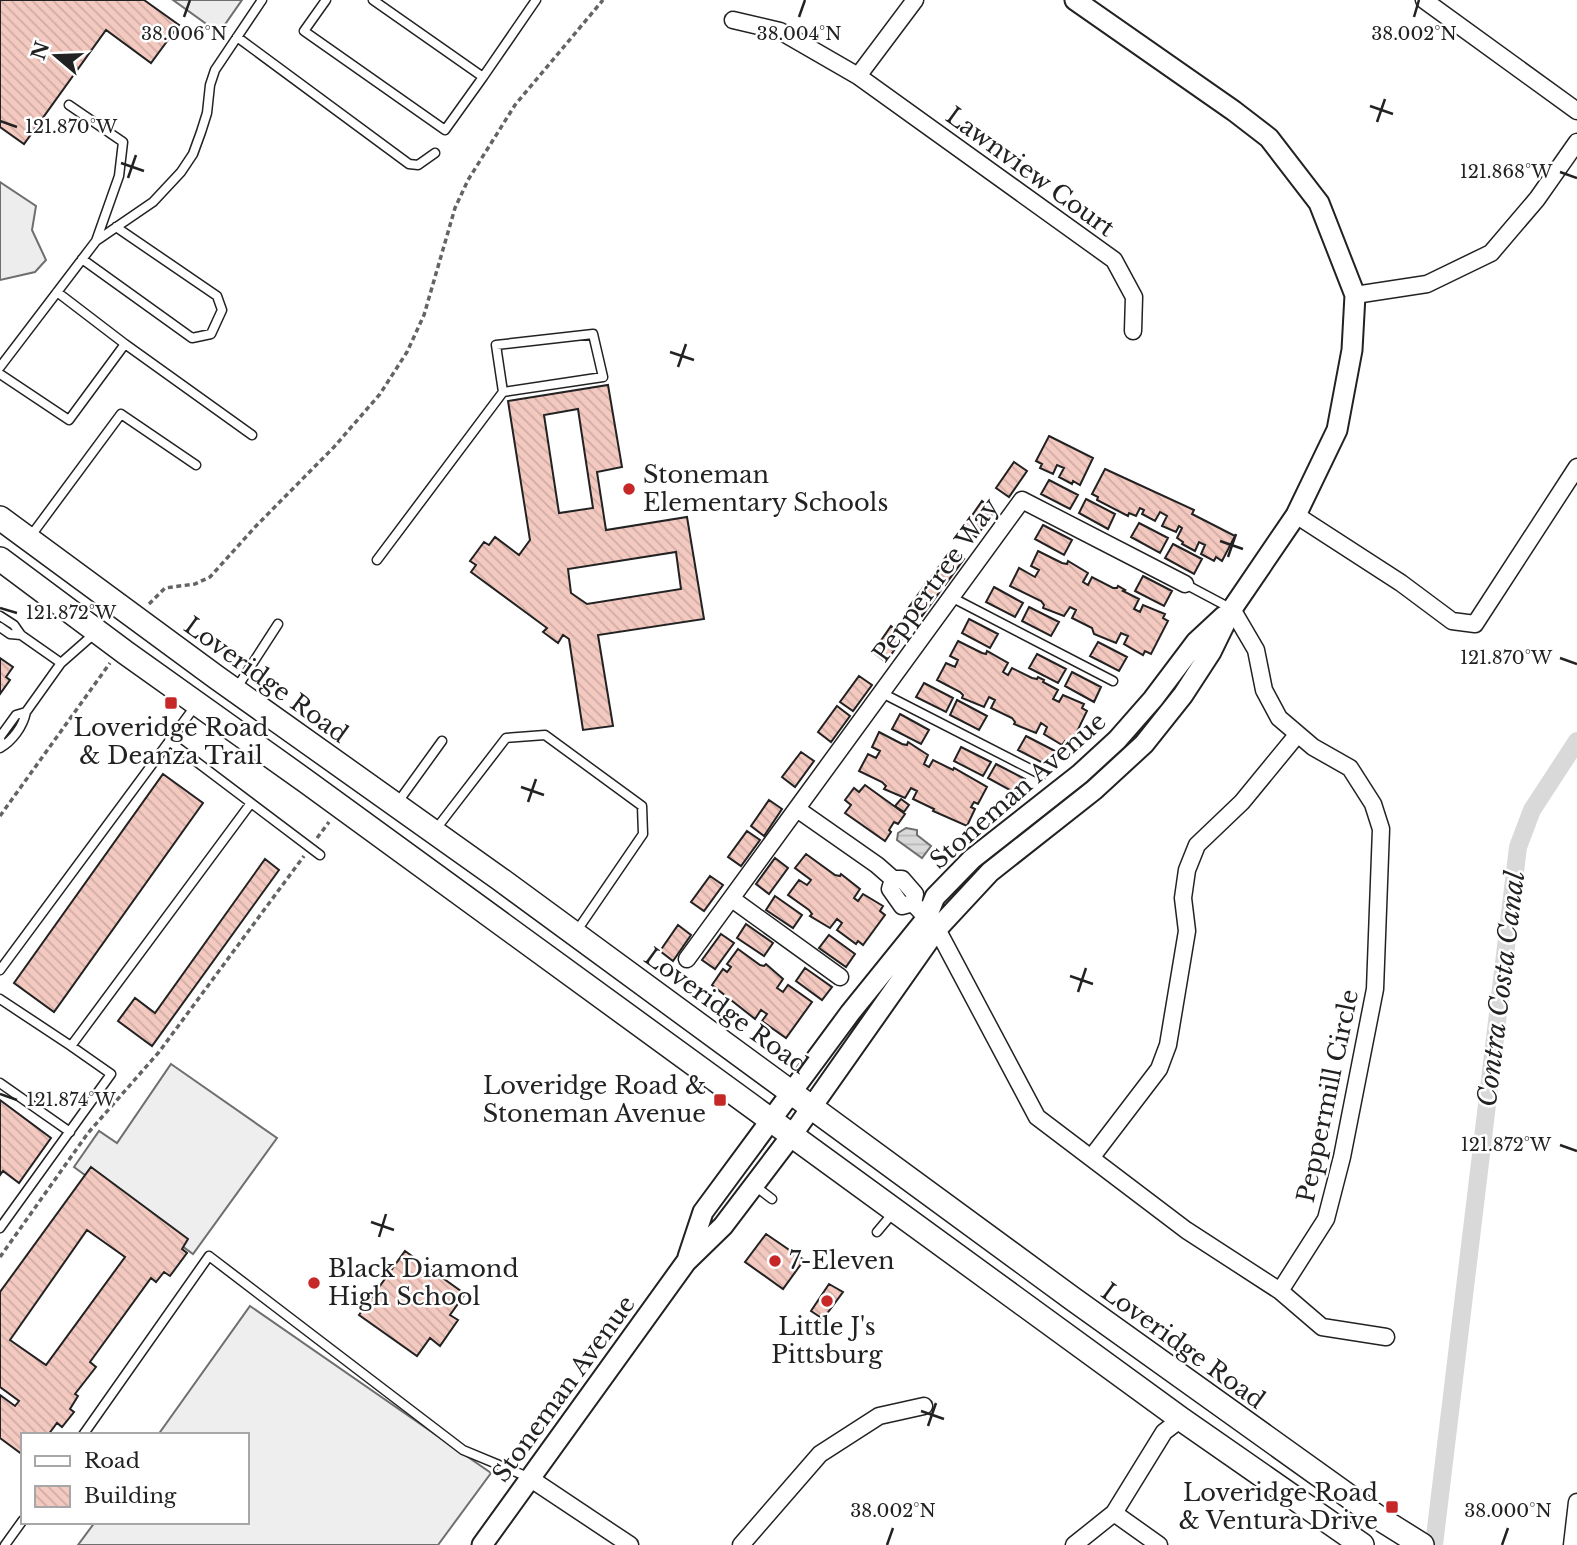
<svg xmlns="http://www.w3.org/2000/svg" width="1577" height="1545" font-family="'Libre Baskerville',serif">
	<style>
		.grass { fill: #eee; stroke: #6f6f6f; stroke-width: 2 }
		.parking { fill: #ededed; stroke: #6f6f6f; stroke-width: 2 }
		.water { fill: url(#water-rules); stroke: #6f6f6f; stroke-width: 2 }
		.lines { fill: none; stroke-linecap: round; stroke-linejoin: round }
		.canal { stroke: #d9d9d9; stroke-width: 18 }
		.building { fill: url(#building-back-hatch); stroke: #222; stroke-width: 2; fill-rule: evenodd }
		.service-casing { stroke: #222; stroke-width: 11 }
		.minor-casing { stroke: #222; stroke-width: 19 }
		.tertiary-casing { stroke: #222; stroke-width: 23 }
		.secondary-casing { stroke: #222; stroke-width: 26 }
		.path { stroke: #646464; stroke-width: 3.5; stroke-dasharray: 5 3.5; stroke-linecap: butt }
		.service { stroke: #fff; stroke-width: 8 }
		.minor { stroke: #fff; stroke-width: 16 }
		.tertiary { stroke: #fff; stroke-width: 19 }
		.secondary { stroke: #fff; stroke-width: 23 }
		.ticks { fill: none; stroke: #222; stroke-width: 2.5 }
		.poi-dot { fill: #c62828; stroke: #fff; stroke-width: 2.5 }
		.labels { text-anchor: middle; stroke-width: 5; stroke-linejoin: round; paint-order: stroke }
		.street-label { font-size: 24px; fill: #222; stroke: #fff }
		.poi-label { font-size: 24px; fill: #222; stroke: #fff; text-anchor: start }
		.water-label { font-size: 26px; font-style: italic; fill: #222; stroke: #fff }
		.ticks-label { font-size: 18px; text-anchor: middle; fill: #222; stroke: #fff; stroke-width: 5; stroke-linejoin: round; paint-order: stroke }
	</style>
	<defs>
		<pattern id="water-rules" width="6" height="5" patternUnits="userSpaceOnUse" patternTransform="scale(1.75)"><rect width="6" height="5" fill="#d9d9d9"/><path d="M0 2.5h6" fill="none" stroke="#bababa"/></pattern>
		<pattern id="building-back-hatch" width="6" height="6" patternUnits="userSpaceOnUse" patternTransform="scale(1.75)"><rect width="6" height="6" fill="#f3c9c0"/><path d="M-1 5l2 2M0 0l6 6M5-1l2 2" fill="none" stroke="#d0aca5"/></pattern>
	</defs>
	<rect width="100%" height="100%" fill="#fff"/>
	<path class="grass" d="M171,1064L277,1138L193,1254L74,1167L99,1131L117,1143Z
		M250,1306L491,1473L438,1545H78L95,1522H247V1435H158Z"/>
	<path class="parking" d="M173,0H242L219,33Z
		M0,182L36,206L32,230L46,260L35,272L0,280Z"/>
	<path class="water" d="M906,828L917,830V835L931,846L922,858L897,840L898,833Z"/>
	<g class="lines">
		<path class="canal" d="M1434,1545L1518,847L1532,810L1577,741"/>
	</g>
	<path class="building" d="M0,0H144L179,25L151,63L106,30L24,144L0,127Z
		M608,385L622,467L597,472L606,530L687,517L704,619L598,635L613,726L583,730L569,639L563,635L558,643L543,632L547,628L471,572L476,565L470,561L484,542L489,545L495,537L519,555L530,540L508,401ZM578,409L593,508L559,513L544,415ZM676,552L681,589L587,604L571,593L568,569Z
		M1049,436L1093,458L1080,485L1073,481L1072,484L1059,477L1064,468L1057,465L1053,474L1040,468L1042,464L1036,461Z
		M1014,462L1027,471L1009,497L996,488Z
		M1105,469L1194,510L1192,514L1235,536L1222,561L1216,557L1214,561L1201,554L1205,545L1199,542L1195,551L1182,544L1183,542L1177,538L1182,528L1179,526L1176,532L1162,526L1167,516L1160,512L1155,521L1142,514L1144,510L1140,508L1136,516L1129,513L1128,516L1097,500L1098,497L1092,494Z
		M1049,480L1078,495L1070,509L1041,494Z
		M1086,499L1115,514L1108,529L1079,513Z
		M982,501L995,510L976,537L964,527Z
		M1139,523L1168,538L1160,553L1131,537Z
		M1043,525L1072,540L1064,555L1035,539Z
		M1173,544L1202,559L1194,574L1165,558Z
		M951,550L964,559L945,585L932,576Z
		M1038,551L1062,563L1067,564L1068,561L1088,573L1083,582L1088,585L1092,577L1113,588H1117L1118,586L1125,590L1123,591L1139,599L1134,609L1140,612L1143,605L1165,614L1163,618L1168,621L1151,654L1145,651L1143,655L1124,644L1128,636L1121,633L1116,643L1094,634L1092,628L1072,618L1076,610L1070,607L1064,616L1043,608L1044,605L1041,601L1010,586L1019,568L1035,577L1039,570L1031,566Z
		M1143,576L1172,591L1164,606L1135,591Z
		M928,581L941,590L922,616L909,607Z
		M994,587L1023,603L1015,617L986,602Z
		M1029,607L1059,622L1051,636L1022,621Z
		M969,619L998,634L990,648L962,633Z
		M891,626L904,636L886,662L873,652Z
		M958,641L982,653L986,654L987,651L1008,663L1003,672L1008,675L1012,668L1032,678L1037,679L1038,677L1044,680L1043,682L1058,690L1053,699L1059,702L1063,695L1084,704L1082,708L1087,711L1071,744L1065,741L1062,745L1044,734L1047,727L1041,723L1036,733L1014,724L1015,722L1012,718L991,708L995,700L989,697L984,707L962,698L963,695L960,692L937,680L946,663L955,667L958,660L950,656Z
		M1098,642L1127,657L1119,671L1090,656Z
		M1037,654L1066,669L1058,683L1029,668Z
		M0,658L13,667L6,677L10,680L0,694Z
		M1072,672L1101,687L1094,702L1065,686Z
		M859,676L872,685L853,711L840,702Z
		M924,683L953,698L946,712L916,697Z
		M957,700L987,716L979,730L950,715Z
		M837,706L850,716L831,742L818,732Z
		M900,714L929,730L921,744L892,729Z
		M879,732L902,744L907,745L908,742L928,755L924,764L929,767L933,760L953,770L954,768L987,787L978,804L974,802L971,807L975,809L967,826L933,811L934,809L913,799L917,791L911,788L905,798L884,789L886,786L882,782L859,771L868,754L876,758L880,751L872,747Z
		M1026,736L1055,751L1047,765L1018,750Z
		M961,747L991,762L983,776L954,761Z
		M801,752L814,761L795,787L782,777Z
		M996,764L1025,779L1017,794L988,778Z
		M163,774L203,803L54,1012L14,983Z
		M865,785L905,814L898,824L894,822L889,830L891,832L885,841L845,813L851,805L845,800L854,788L859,792Z
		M901,799L909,805L904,812L895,806Z
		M769,800L782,809L764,836L751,826Z
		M747,831L760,840L741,866L728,857Z
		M806,854L835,875L840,876L841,874L860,889L854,898L858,901L863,894L883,906L880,911L885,915L863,945L858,941L856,944L837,930L842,923L837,919L830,928L810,916L812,914L809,910L788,895L799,880L807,885L811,880L795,868Z
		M775,858L788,868L769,894L756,884Z
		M265,859L279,870L152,1046L118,1021L135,998L155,1013Z
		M710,876L723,885L704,911L691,902Z
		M775,896L802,915L793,928L766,910Z
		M746,924L773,943L764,956L737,938Z
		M678,925L691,935L673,961L660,951Z
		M721,934L734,943L715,969L702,960Z
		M829,935L855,954L846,967L819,948Z
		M738,949L760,965L764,966L766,964L783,979L777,988L783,992L788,985L812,1002L786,1038L762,1021L767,1014L761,1010L755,1019L712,985L723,969L727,972L731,967L727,964Z
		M805,968L832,987L822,1000L796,981Z
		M0,1100L51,1138L19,1183L3,1171L0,1175Z
		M91,1167L188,1239L182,1249L187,1253L170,1276L164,1272L156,1282L151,1278L90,1362L96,1367L75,1394L78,1396L70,1409L74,1412L62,1427L57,1423L48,1435H23V1455L0,1438V1395L15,1406L19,1401L0,1387V1292ZM87,1230L125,1257L46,1365L10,1340Z
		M766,1234L804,1260L783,1289L745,1262Z
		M405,1251L465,1294L450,1315L458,1320L440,1346L430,1338L417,1356L359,1315Z
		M829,1284L843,1292L823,1319L811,1311Z"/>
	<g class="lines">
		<defs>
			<path id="service" d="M326,0L304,31L445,130L483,77
				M373,0L483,77L536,0
				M237,37L409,164L418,165L435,153
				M69,105L123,142L119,176L96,241
				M82,259L192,338L211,334L222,310L217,296L116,227
				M125,344L252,435
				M0,367L96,241L153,202L181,172L193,154L201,132L207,113L210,85L215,70L262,0
				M0,374L69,420L125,344L57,292
				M30,537L121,414L196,465
				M377,560L503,392L603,377L593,334L496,345L503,392
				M1185,584L1232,609
				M951,597L1113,681
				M0,616L14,625L21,635L61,663
				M0,627L10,634L21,635
				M236,689L278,624
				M882,693L1042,775
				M169,741L320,855
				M1,746L0,737L16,715L26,712
				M0,748C12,741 23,727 26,712L61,663L94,634
				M398,802L442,741
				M436,829L506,738L545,735L642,806L643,834L576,932
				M0,970L196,705
				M0,999L71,1046L251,803
				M0,1083L70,1132
				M755,1186L772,1199
				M0,1228L111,1074L71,1046
				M877,1232L893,1213
				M83,1435L209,1256L463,1450L528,1477
				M5,1545L23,1520"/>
			<path id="minor" d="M1424,0L1577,111
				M733,20L780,31L858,76L1114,260L1134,297L1133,331
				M858,76L915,0
				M1355,295L1427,284L1491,253L1537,199L1577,142
				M1296,515L1401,583L1452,621L1475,624L1577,467
				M1232,609L1256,650L1264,690L1279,718L1313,747L1350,768L1373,804L1381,829L1375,989L1342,1157L1326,1219L1280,1291
				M797,809L877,865L893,879H902L915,894L913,903L937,929L1037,1117L1186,1230L1280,1291L1322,1327L1386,1337
				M893,879L890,889L902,906L913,903
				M732,899L840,977
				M687,959L1022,500L1185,584
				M1091,1158L1159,1069L1168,1045L1187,931L1183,898L1187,870L1197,845L1242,802L1297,735
				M531,1479L630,1545
				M1114,1513L1159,1545
				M741,1545L820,1454L879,1416L924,1406
				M1074,1545L1114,1513L1164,1432L1181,1419
				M1572,1545L1577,1502"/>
			<path id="tertiary" d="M688,1257L703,1212L850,1013L926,919L935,897L972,859L1080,774L1117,740L1153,699L1196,642L1224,616
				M482,1545L686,1262L723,1226L792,1135L937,929L990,872L1094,790L1144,744L1183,695L1211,652L1232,609L1296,515L1337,430L1352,350L1355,295L1319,203L1269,138L1234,111L1075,0"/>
			<path id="secondary" d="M0,518L216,677L500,879L1073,1299L1382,1520L1422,1545
				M0,559L126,653L307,782L1181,1419L1362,1545"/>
		</defs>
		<use href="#service" class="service-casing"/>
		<use href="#minor" class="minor-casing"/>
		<use href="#tertiary" class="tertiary-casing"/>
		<use href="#secondary" class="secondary-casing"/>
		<path class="path" d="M149,604L165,588L195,584L210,577L256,526L334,447L380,394L407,352L424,315L455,208L468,180L515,105L603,0
			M0,816L110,663
			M317,838L329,822
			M0,1257L88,1133L159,1052L304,856"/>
		<use href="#service" class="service"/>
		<use href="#minor" class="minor"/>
		<use href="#tertiary" class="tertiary"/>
		<use href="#secondary" class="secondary"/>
	</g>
	<path class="ticks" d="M184,17L190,0M799,17L805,0M1414,17L1419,0M1370,106L1393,114M0,121L17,127M1377,122L1385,99M121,163L144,171M1560,172L1577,178M128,178L136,155M670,352L694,360M678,367L686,344M1220,541L1243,549M1228,557L1236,534M0,608L17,613M1560,658L1577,664M521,787L544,795M528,802L536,779M1070,976L1093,984M1078,992L1086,968M0,1094L17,1100M1560,1145L1577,1151M371,1222L394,1230M379,1237L386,1214M921,1411L944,1419M928,1426L936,1403M887,1545L893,1528M1502,1545L1508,1528"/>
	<g class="poi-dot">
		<circle cx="629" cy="489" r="7"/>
		<rect x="164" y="696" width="14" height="14" rx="3.5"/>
		<rect x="713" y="1093" width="14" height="14" rx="3.5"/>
		<circle cx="775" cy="1261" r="7"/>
		<circle cx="314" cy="1283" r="7"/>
		<circle cx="827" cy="1301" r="7"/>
		<rect x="1385" y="1500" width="14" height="14" rx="3.5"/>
	</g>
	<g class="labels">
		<g class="street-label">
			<text transform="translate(1030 172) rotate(36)" y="8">Lawnview Court</text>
			<text transform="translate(936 580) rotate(-54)" y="8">Peppertree Way</text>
			<text transform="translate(266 680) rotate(36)" y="8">Loveridge Road</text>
			<text transform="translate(1018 791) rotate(-41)" y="8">Stoneman Avenue</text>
			<text transform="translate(726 1011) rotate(36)" y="8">Loveridge Road</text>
			<text transform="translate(1328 1096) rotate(-78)" y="8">Peppermill Circle</text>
			<text transform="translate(1183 1346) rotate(36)" y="8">Loveridge Road</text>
			<text transform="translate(564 1389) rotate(-54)" y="8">Stoneman Avenue</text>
		</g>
		<g class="poi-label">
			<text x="643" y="483">Stoneman<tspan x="643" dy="28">Elementary Schools</tspan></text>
			<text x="171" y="736" text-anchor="middle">Loveridge Road<tspan x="171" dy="28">&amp; Deanza Trail</tspan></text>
			<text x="706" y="1094" text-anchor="end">Loveridge Road &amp;<tspan x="706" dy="28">Stoneman Avenue</tspan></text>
			<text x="789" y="1269">7-Eleven</text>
			<text x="328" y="1277">Black Diamond<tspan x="328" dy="28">High School</tspan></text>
			<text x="827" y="1335" text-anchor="middle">Little J's<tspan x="827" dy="28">Pittsburg</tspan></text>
			<text x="1378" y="1501" text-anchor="end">Loveridge Road<tspan x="1378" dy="28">&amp; Ventura Drive</tspan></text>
		</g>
		<g class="water-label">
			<text transform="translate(1501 989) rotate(-83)" y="9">Contra Costa Canal</text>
		</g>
	</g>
	<g class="ticks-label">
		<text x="184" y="40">38.006°N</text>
		<text x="799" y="40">38.004°N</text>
		<text x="1414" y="40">38.002°N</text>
		<text x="71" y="133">121.870°W</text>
		<text x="1506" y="178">121.868°W</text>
		<text x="71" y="619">121.872°W</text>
		<text x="1506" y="664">121.870°W</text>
		<text x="71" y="1106">121.874°W</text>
		<text x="1506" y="1151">121.872°W</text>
		<text x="893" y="1517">38.002°N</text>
		<text x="1508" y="1517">38.000°N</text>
	</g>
	<rect x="21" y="1433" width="228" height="91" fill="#ffffff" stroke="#a7a7a7" stroke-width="2"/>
	<rect x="35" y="1456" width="35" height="10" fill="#ffffff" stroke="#a7a7a7" stroke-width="2"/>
	<text x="84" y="1468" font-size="21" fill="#222222">Road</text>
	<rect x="35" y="1486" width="35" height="21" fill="url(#building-back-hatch)" stroke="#a7a7a7" stroke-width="2"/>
	<text x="84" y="1503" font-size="21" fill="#222222">Building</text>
	<g transform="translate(56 56) rotate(289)" stroke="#ffffff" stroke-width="5" paint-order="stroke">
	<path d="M0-5L12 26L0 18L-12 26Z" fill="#222222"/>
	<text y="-10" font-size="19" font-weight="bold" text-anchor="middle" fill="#222222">N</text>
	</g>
</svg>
